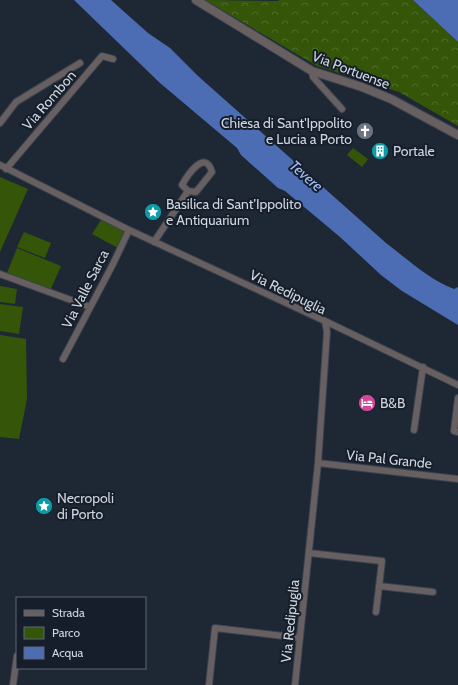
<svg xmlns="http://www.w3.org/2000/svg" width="458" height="685" font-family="Cabin,sans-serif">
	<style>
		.green { fill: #355608 }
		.forest { fill: url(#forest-crowns) }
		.water { fill: #4c6db3 }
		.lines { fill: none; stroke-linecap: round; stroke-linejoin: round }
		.minor-casing { stroke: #3a434f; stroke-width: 8 }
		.tertiary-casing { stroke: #3a434f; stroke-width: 10 }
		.minor { stroke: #685f60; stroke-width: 6 }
		.tertiary { stroke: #685f60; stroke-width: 8 }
		.labels { text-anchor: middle; stroke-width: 4; stroke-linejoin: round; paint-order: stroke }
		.street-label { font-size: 14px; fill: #cfd5de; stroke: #151e2a }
		.poi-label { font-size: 14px; fill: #cfd5de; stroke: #151e2a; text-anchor: start }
		.water-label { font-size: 15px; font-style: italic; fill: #a2bff9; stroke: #151e2a }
	</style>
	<defs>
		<pattern id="forest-crowns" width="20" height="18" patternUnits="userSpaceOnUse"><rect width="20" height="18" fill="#355608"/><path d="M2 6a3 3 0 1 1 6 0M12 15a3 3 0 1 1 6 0" fill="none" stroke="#516d2c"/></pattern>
	</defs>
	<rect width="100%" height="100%" fill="#1e2734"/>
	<path class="green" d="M353,148L368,159L362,167L347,155Z
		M0,177L28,189L0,252Z
		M101,220L127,232L118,248L92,234Z
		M24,232L51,243L45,258L17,247Z
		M17,248L61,266L50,291L7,273Z
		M0,286L17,289L15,304L0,302Z
		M0,304L23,307L19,334L0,331Z
		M0,335L26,339L27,399L19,439L0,437Z"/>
	<path class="forest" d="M205,0L278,1L279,0H413L458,42V126L399,92L317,66Z"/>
	<path class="water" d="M74,0H111L148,33L170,48L198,76L386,243C407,259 430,280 454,289L458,287V325L402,291L381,275L340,237L285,191L278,188L241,155L237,148L160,83Z
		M413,0H458V42Z"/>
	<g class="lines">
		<defs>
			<path id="minor" d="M312,71L313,77L342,109
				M0,123L16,102L80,63
				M0,165L129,230L325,321L327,332L318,463L295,685
				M6,169L102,56L113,59
				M154,242L188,191L196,192L212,172C205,148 187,176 182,185L188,191
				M0,274L90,307
				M325,321L458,385
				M63,359L113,264L129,230
				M458,398L454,431L458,432
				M414,430L423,367
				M318,463L458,479
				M309,553L382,561L376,612
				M379,586L433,592
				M13,685L17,656
				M209,685L215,628L300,638"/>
			<path id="tertiary" d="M196,0L312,71L362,87L391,99L458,135"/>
		</defs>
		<use href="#minor" class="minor-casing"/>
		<use href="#tertiary" class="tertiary-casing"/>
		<use href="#minor" class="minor"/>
		<use href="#tertiary" class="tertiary"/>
	</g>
	<defs>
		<symbol id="church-disc" viewBox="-11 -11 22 22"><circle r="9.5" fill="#6b7280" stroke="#151e2a"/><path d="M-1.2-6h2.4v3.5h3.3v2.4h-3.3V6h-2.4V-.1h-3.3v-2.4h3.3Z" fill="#fff"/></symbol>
		<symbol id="building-disc" viewBox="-11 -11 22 22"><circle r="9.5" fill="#0f9aa8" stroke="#151e2a"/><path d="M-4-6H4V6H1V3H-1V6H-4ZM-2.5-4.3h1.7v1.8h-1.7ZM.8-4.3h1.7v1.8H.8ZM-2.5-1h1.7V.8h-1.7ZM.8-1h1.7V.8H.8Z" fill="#fff"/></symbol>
		<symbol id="sight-disc" viewBox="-11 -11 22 22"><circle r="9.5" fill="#0f9aa8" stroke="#151e2a"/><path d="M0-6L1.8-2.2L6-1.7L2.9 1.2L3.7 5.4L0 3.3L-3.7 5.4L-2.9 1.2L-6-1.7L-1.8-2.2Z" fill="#fff"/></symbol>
		<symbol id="hotel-disc" viewBox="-11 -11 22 22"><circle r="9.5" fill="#d1479c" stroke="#151e2a"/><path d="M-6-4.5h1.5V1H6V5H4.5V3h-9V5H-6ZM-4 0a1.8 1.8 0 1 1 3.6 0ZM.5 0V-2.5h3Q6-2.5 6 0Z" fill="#fff"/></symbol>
	</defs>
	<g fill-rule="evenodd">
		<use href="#church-disc" x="355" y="121" width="20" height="20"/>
		<use href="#building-disc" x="370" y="141" width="20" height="20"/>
		<use href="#sight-disc" x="143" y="202" width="20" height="20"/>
		<use href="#hotel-disc" x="357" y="393" width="20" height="20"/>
		<use href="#sight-disc" x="34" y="496" width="20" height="20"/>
	</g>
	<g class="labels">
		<g class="street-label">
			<text transform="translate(351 70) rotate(21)" y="5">Via Portuense</text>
			<text transform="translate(49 100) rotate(-49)" y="5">Via Rombon</text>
			<text transform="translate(85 289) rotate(-63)" y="5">Via Valle Sarca</text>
			<text transform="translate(288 292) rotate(26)" y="5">Via Redipuglia</text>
			<text transform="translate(389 459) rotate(6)" y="5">Via Pal Grande</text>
			<text transform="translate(290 621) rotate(-84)" y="5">Via Redipuglia</text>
		</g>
		<g class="poi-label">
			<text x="352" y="128" text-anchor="end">Chiesa di Sant'Ippolito<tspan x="352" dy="16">e Lucia a Porto</tspan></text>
			<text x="393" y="156">Portale</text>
			<text x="166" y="209">Basilica di Sant'Ippolito<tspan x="166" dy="16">e Antiquarium</tspan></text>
			<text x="380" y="408">B&amp;B</text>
			<text x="57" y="503">Necropoli<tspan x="57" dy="16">di Porto</tspan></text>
		</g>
		<g class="water-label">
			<text transform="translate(306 176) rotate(41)" y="5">Tevere</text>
		</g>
	</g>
	<rect x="16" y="597" width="130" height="72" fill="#151e2a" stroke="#5f6772"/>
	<rect x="24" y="610" width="20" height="6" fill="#685f60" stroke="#5f6772"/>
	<text x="52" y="617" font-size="12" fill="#cfd5de">Strada</text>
	<rect x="24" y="627" width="20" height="12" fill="#355608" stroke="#5f6772"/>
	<text x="52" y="637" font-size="12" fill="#cfd5de">Parco</text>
	<rect x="24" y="647" width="20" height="12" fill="#4c6db3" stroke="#5f6772"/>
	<text x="52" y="657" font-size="12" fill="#cfd5de">Acqua</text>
</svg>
